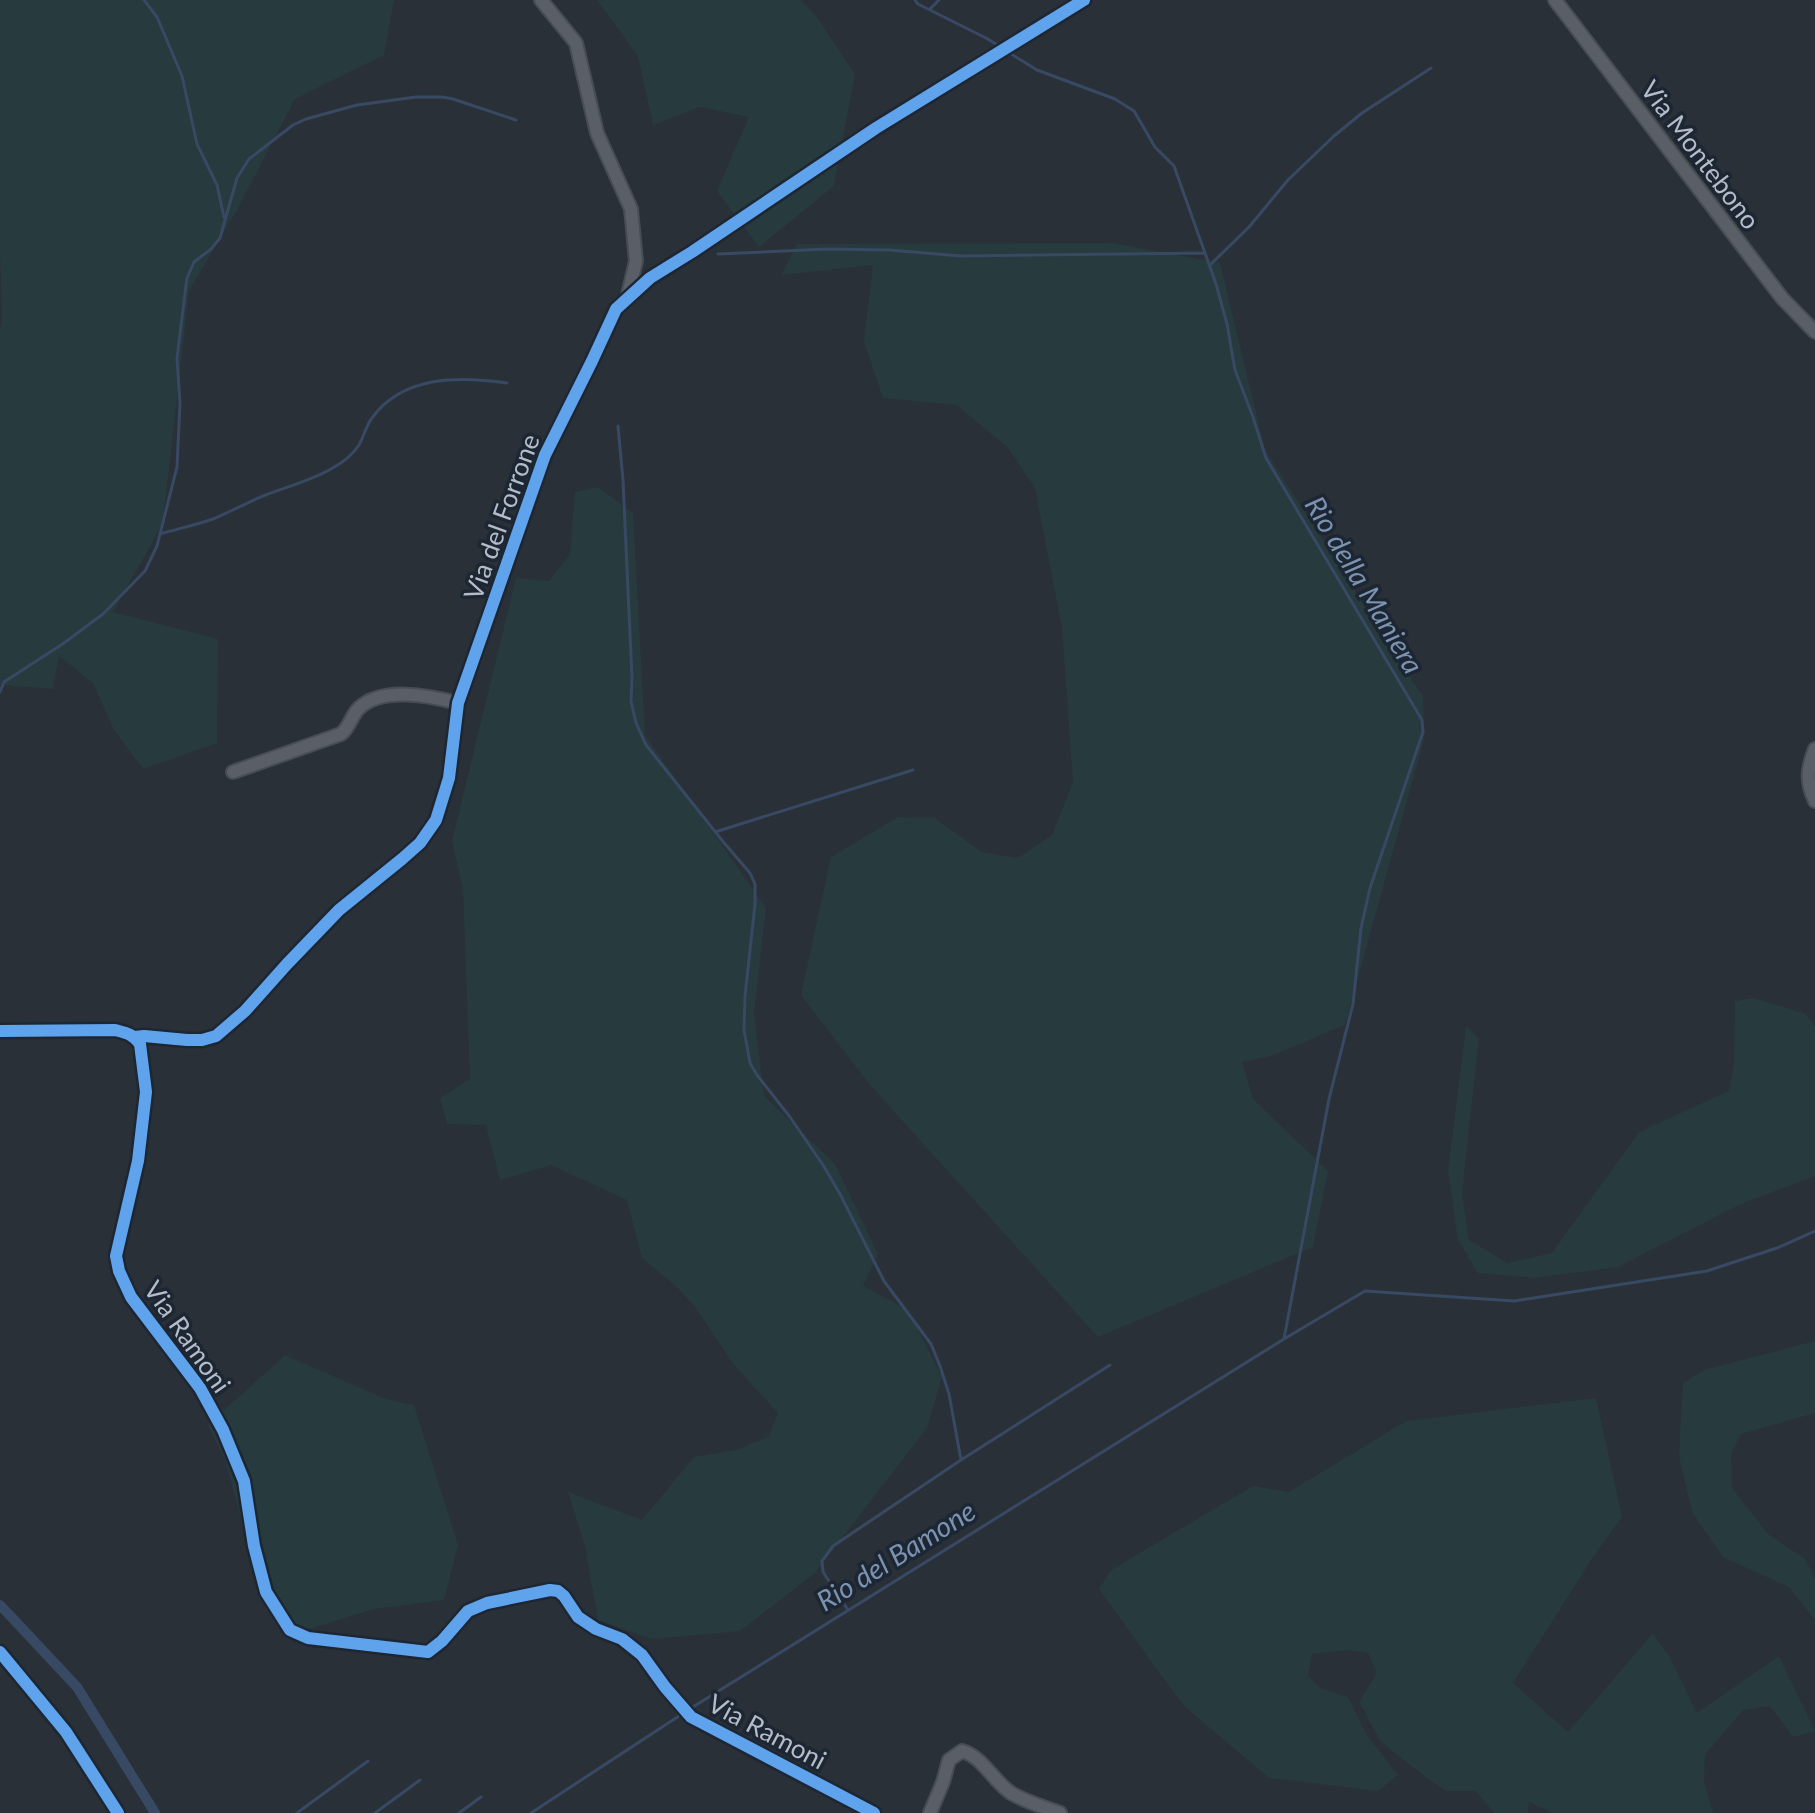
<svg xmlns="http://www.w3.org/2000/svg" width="1815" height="1813" font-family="Lato,sans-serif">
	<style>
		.green { fill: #273a3e }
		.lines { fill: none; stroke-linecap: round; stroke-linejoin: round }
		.stream { stroke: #384963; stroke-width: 3 }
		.canal { stroke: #384963; stroke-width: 10 }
		.minor-casing { stroke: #484c53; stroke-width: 16 }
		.minor { stroke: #5a5e66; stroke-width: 12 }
		.cycleway-casing { stroke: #1d2633; stroke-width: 17 }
		.cycleway { stroke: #60a3ed; stroke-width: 12 }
		.labels { text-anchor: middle; stroke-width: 7; stroke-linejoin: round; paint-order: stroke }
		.street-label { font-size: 26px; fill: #b4bcc9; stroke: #1d2633 }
		.water-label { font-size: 28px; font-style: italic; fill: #7c92b1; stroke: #1d2633 }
	</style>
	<rect width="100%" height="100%" fill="#2a3038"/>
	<path class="green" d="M0,0H394L384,55L295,99L237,210L189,291L163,523L113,612L218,639L217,743L143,769L114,730L93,683L59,656L53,689L0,685V330L2,317L0,251Z
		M597,0H801L816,16L855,74L834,186L759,247L717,191L749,117L700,107L653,125L638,56Z
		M1113,243L1220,263L1265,450L1423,697L1424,739L1345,1025L1271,1056L1242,1062L1253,1099L1328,1171L1313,1247L1098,1337L870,1085L801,995L831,857L898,817L934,818L982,852L1018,858L1052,835L1073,782L1062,628L1035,488L1008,448L957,405L883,398L864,341L873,265L781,275L797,244Z
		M598,487L633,513L645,735L766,908L754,1014L764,1096L835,1164L878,1254L863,1286L908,1310L942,1377L927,1428L815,1573L740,1631L651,1639L598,1620L585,1546L568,1492L642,1520L694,1457L737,1450L769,1436L778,1413L734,1365L696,1308L676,1286L642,1258L627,1200L551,1165L500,1180L486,1125L447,1124L440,1098L470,1079L463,889L452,841L516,578L549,581L570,554L575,492Z
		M1754,998L1805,1014L1815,1026V1176L1739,1205L1618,1267L1534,1278L1478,1273L1458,1240L1448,1171L1466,1026L1479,1038L1462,1193L1469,1240L1507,1263L1552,1253L1639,1132L1729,1091L1734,1064L1735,1001Z
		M1815,1341V1413L1741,1434L1731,1454L1732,1488L1768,1534L1805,1559L1815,1578V1620L1789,1587L1723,1557L1692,1512L1679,1456L1683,1383L1704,1370Z
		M285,1355L385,1399L414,1405L458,1545L444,1600L374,1609L292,1634L263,1597L225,1460L208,1425Z
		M1596,1398L1622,1517L1595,1554L1513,1683L1568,1732L1653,1633L1670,1658L1697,1713L1779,1656L1815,1731L1793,1737L1770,1706L1743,1710L1705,1755L1704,1782L1713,1813H1553L1529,1802L1528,1813H1494L1476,1791H1446L1427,1778L1381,1742L1359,1702L1377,1673L1368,1653L1347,1650L1312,1654L1308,1676L1322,1689L1348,1697L1366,1734L1398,1775L1378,1791L1269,1778L1183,1705L1099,1589L1111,1570L1253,1486L1289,1492L1406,1421Z"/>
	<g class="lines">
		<path class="stream" d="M144,0L157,17L182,76L197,144L217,185L224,217
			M915,0L918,4L986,38L999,46
			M930,9L939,0
			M1008,52L1037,70L1115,99L1134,111L1155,147L1174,166L1216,284L1227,324L1235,370L1253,417L1266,458L1422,720L1423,732L1370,888L1361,928L1353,1004L1329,1099L1284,1339
			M718,254L828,249L889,250L961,256L1205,253
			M1211,264L1249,227L1288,180L1334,136L1362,113L1431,68
			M618,426L623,480L632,678L631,701L636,723L646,745L725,844L750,873L755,884V904L745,996L744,1030L750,1063L757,1075L790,1117L823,1165L840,1194L884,1281L931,1344L940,1366L949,1394L961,1460
			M160,534C177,529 196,525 213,519C230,512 246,503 263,496C286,487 310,481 331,469C342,463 352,456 359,445C364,436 366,426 372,418C403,375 460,376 507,383
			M0,692L4,682L64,643L103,614L145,571L157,546L177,467L180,403L177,358L187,278L194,262L211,249L220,238L237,178L249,159L293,125L306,119L357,105L416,97H442L453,99L516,120
			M715,832L913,770
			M848,1610L823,1572L822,1561L833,1546L961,1460L1110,1365
			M688,1710L1284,1339L1365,1291L1514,1301L1707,1271L1777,1248L1815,1231
			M297,1813L368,1761
			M375,1813L420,1780
			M459,1813L481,1797
			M531,1813L682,1714"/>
		<path class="canal" d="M0,1605L77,1687L155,1813"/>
		<defs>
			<path id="minor" d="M541,0L576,43L597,133L631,209L636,261L627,299
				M1555,0L1782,298L1815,332
				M1815,749C1807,769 1806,782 1815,801
				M233,772L341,734C350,727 351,716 359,708C383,686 430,696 458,703
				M0,1031L115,1030C126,1033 133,1034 140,1044L146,1092L138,1161L116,1256L119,1271L131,1297L200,1388L223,1430L244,1481L254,1546L266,1592L290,1630L308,1638L428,1652L442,1641L468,1611L487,1603L550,1590L558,1591L564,1596L578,1617L596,1629L622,1639L642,1655L665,1687L691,1717L874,1813
				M135,1037L144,1036L187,1040H202L216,1036L245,1011L287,964L339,910L402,859L420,843L436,820L449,778L458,703L471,666L545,455L592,361L616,309L650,278L692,252L876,128L1084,0
				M930,1813L943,1782L949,1760L962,1751C983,1757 993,1781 1011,1793C1026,1802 1044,1807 1060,1813"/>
		</defs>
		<use href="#minor" class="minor-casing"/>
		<use href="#minor" class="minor"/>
		<defs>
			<path id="cycleway" d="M0,1031L115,1030C126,1033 133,1034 140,1044L146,1092L138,1161L116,1256L119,1271L131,1297L200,1388L223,1430L244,1481L254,1546L266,1592L290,1630L308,1638L428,1652L442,1641L468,1611L487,1603L550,1590L558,1591L564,1596L578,1617L596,1629L622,1639L642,1655L665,1687L691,1717L874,1813
				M135,1037L144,1036L187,1040H202L216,1036L245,1011L287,964L339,910L402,859L420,843L436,820L449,778L458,703L471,666L545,455L592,361L616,309L650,278L692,252L876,128L1084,0
				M0,1652L66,1732L118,1813"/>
		</defs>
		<use href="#cycleway" class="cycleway-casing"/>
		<use href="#cycleway" class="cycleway"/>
	</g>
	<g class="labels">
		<g class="street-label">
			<text transform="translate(1700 155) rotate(53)" y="9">Via Montebono</text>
			<text transform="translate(502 517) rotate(-70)" y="9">Via del Forrone</text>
			<text transform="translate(187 1337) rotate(55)" y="9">Via Ramoni</text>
			<text transform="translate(767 1732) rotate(28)" y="9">Via Ramoni</text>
		</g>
		<g class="water-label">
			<text transform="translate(1364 585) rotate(59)" y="10">Rio della Maniera</text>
			<text transform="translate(896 1556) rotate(-32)" y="10">Rio del Bamone</text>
		</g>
	</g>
</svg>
